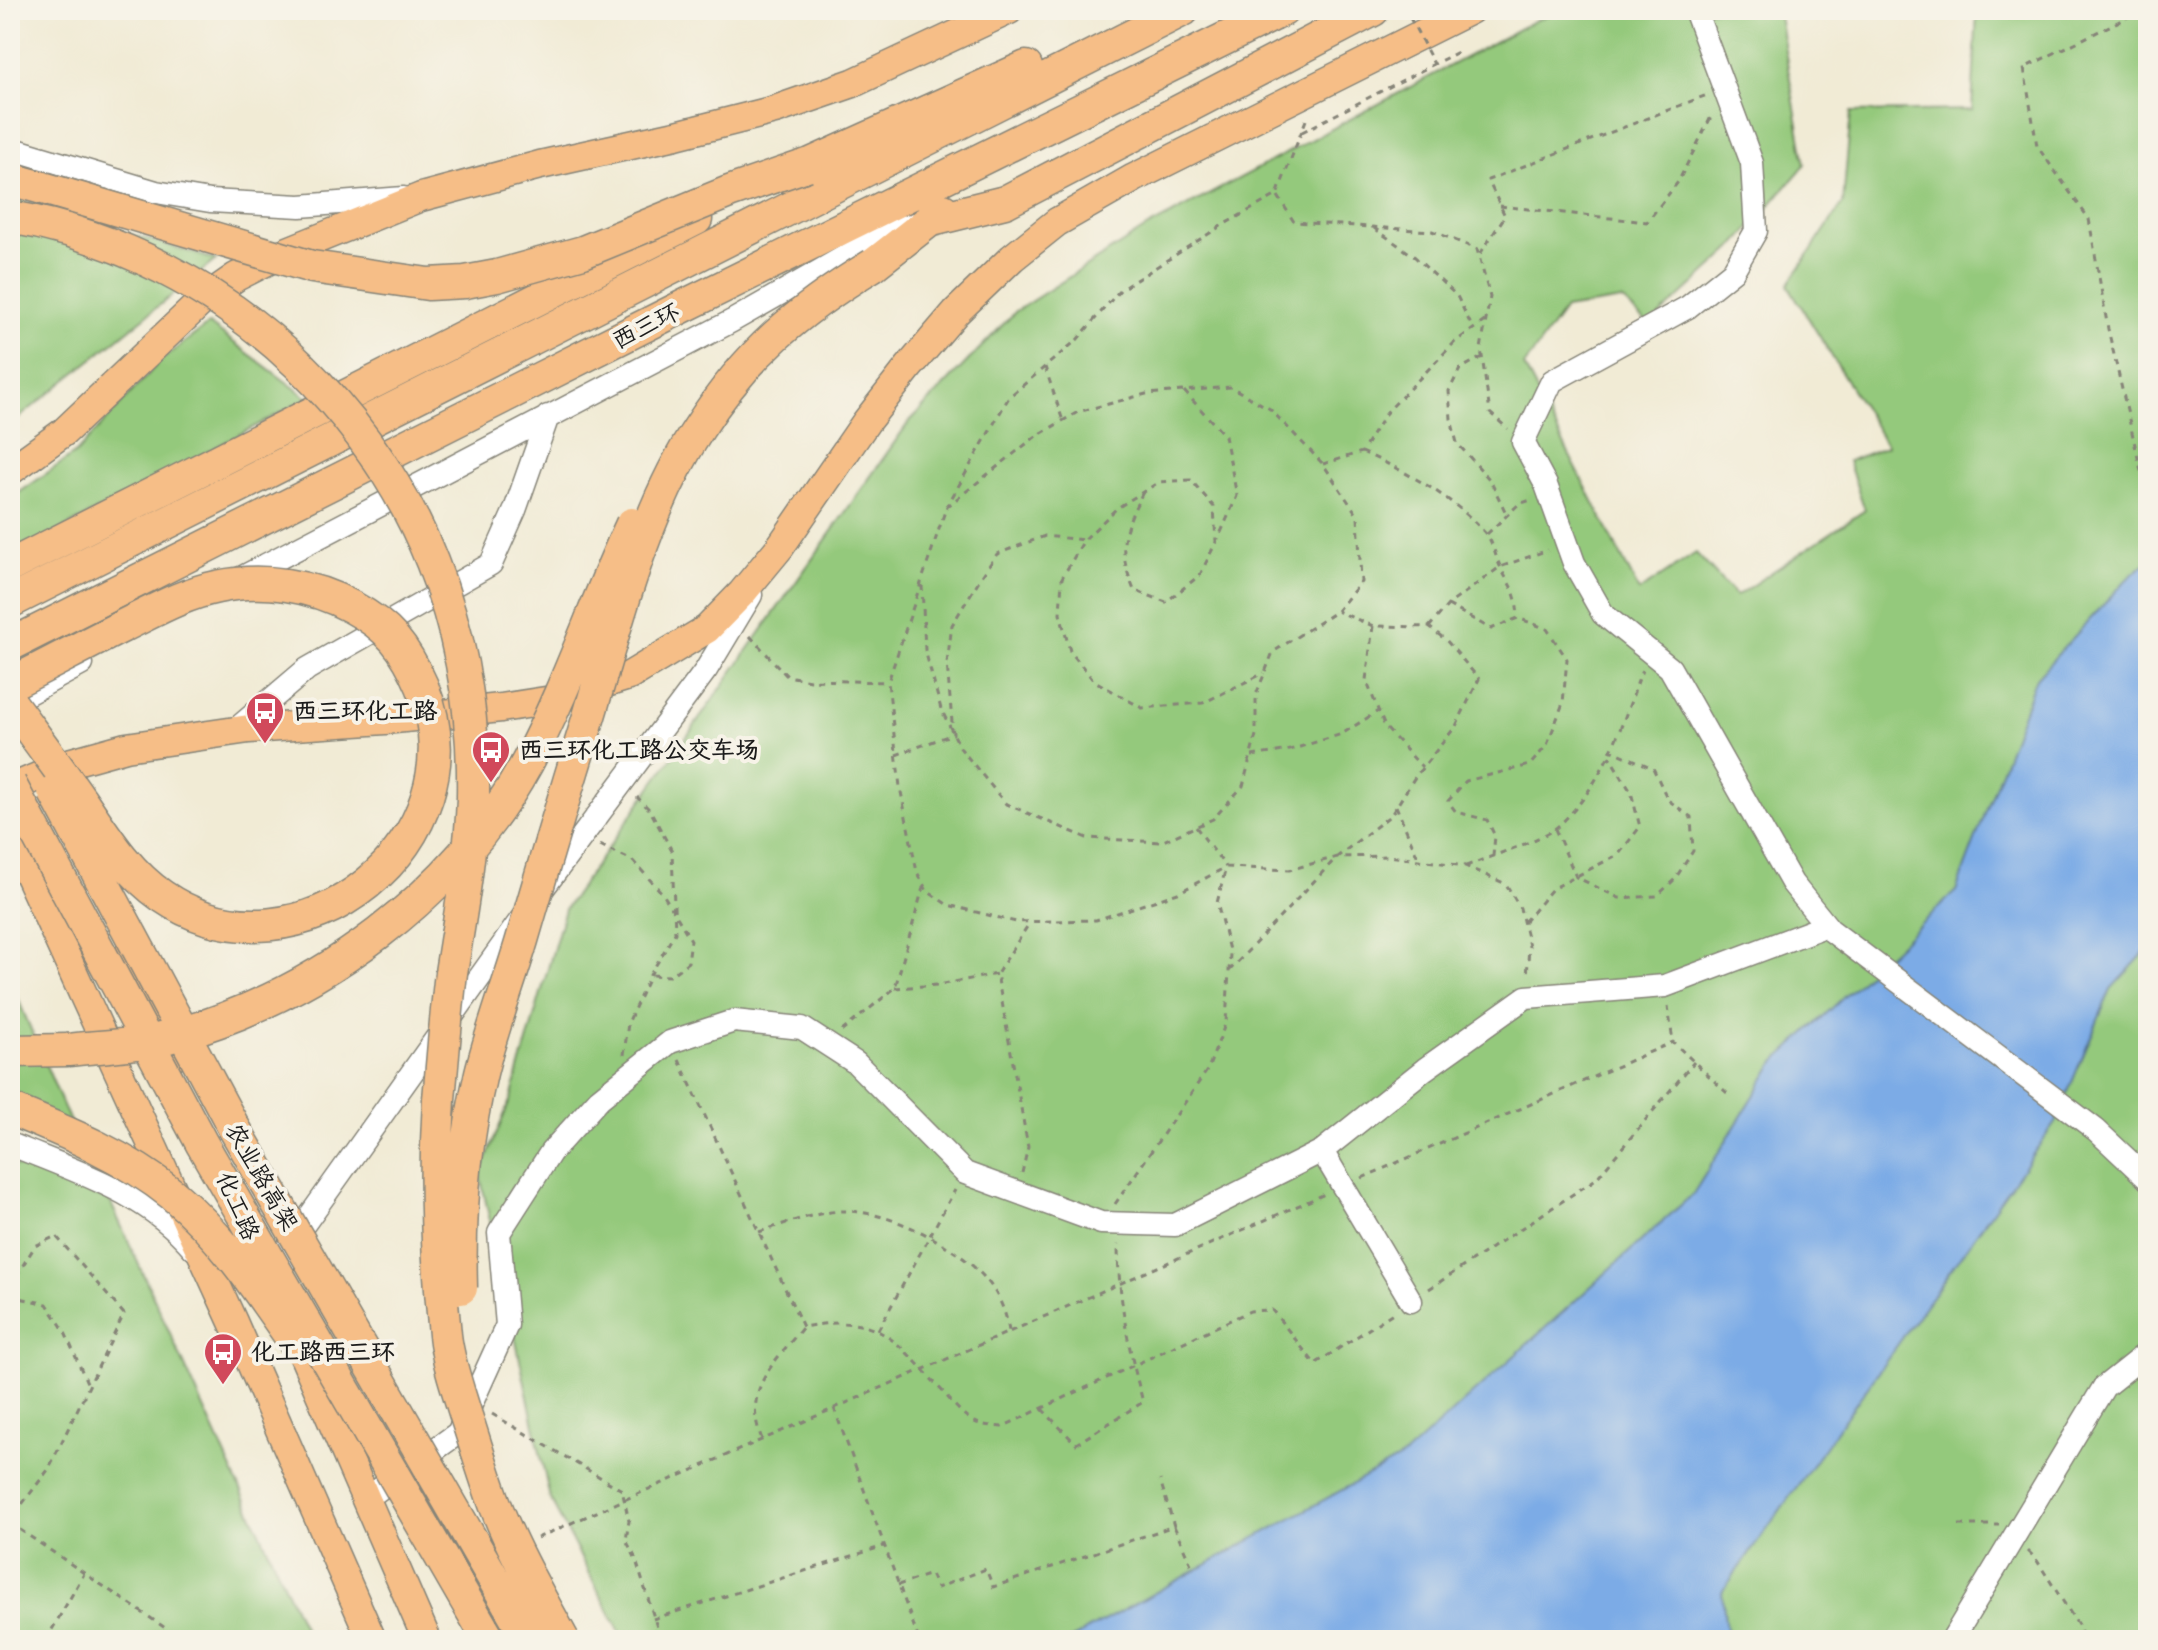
<svg xmlns="http://www.w3.org/2000/svg" width="2158" height="1650" font-family="'Architects Daughter','LXGW WenKai TC',sans-serif">
	<style>
		.green { fill: #94c97b; stroke: #58724c; stroke-width: 2 }
		.water { fill: #7babe6; stroke: #4c6481; stroke-width: 2 }
		.lines { fill: none; stroke-linecap: round; stroke-linejoin: round }
		.minor-casing { stroke: #868478; stroke-width: 25 }
		.major-casing { stroke: #868478; stroke-width: 31 }
		.highway-casing { stroke: #868478; stroke-width: 35 }
		.path { stroke: #868478; stroke-width: 3; stroke-dasharray: 6 6; stroke-linecap: butt }
		.minor { stroke: #fff; stroke-width: 22 }
		.major { stroke: #f6be87; stroke-width: 28 }
		.highway { stroke: #f6be87; stroke-width: 32 }
		.highway-bridge-casing { stroke: #868478; stroke-width: 35; stroke-linecap: butt }
		.path-bridge { stroke: #868478; stroke-width: 3; stroke-dasharray: 6 6; stroke-linecap: butt }
		.highway-bridge { stroke: #f6be87; stroke-width: 32 }
		.labels { text-anchor: middle; stroke-width: 8; stroke-linejoin: round; paint-order: stroke }
		.street-label { font-size: 24px; fill: #1c1c1c; stroke: #f7f3e8 }
		.poi-label { font-size: 24px; font-weight: bold; fill: #1c1c1c; stroke: #f7f3e8; text-anchor: start }
	</style>
	<rect width="100%" height="100%" fill="#f7f3e8"/>
	<filter id="ink" filterUnits="userSpaceOnUse"><feTurbulence type="fractalNoise" baseFrequency=".0125" numOctaves="2"/><feDisplacementMap in="SourceGraphic" scale="16" xChannelSelector="R" yChannelSelector="G"/><feConvolveMatrix kernelMatrix="1 2 1 2 8 2 1 2 1" color-interpolation-filters="sRGB"/></filter>
	<filter id="wash" filterUnits="userSpaceOnUse"><feTurbulence type="fractalNoise" baseFrequency=".006" numOctaves="4" result="noise"/><feDisplacementMap in="SourceGraphic" scale="32" xChannelSelector="R" yChannelSelector="G"/><feGaussianBlur stdDeviation="1.8" result="paint"/><feColorMatrix in="noise" values="0 0 0 0 0 0 0 0 0 0 0 0 0 0 0 0 0 1.4 0 .05"/><feComposite in="paint" operator="in"/></filter>
	<g filter="url(#wash)">
		<rect width="100%" height="100%" fill="#f1ebd5"/>
		<path class="green" d="M1561,10H1778L1805,165L1732,249L1649,325L1622,300L1565,309L1524,366L1639,591L1696,553L1736,596L1865,510L1848,461L1887,446L1788,285L1843,203L1851,112L1972,110L1977,10H2148V1640H624L550,1499L480,1175L511,1098L565,909L909,422L1016,311L1146,228L1532,22Z
			M10,197L216,260L10,425Z
			M209,324L308,398L10,557V499L77,452L162,359Z
			M10,980L84,1155L10,1129Z
			M10,1163L110,1201L309,1640H10Z"/>
		<path class="water" d="M2148,561V949L2111,989L2055,1123L1722,1592L1727,1640H1069L1404,1456L1693,1194L1775,1062L1956,891L2036,678L2127,579Z"/>
	</g>
	<g filter="url(#ink)">
		<g class="lines">
			<defs>
				<path id="minor" d="M1695,10L1752,163L1756,231L1733,271L1688,307L1552,381L1523,442L1546,485L1574,563L1603,614L1670,668L1792,883L1830,930
					M10,148L156,192L210,201L300,206L404,198
					M235,581L732,321L893,229L920,223
					M12,702L82,664
					M233,732L307,669L491,564L515,510L548,416
					M542,890L706,670L751,595
					M10,1144C77,1172 146,1192 194,1249
					M1322,1151L1411,1301
					M281,1283L285,1251L522,918
					M367,1498L458,1433L507,1325L499,1233L551,1152L599,1099L670,1042L734,1021L802,1028L856,1063L965,1173L1101,1223L1175,1225L1322,1151L1425,1069L1526,997L1665,986L1825,926L2096,1130L2148,1179
					M1952,1640L2104,1387L2148,1352"/>
				<path id="major" d="M10,471L64,432L203,300L236,277L283,253L421,197L540,165L676,135L775,110L853,83L1009,10
					M10,789L72,762L126,747L249,729L385,720L501,708L552,700L629,676L707,629L742,593L780,547L866,422L909,367L956,312L1012,258L1057,222L1134,178L1470,10
					M10,834L233,1322L372,1640
					M127,956L172,1057
					M292,1329L427,1640"/>
				<path id="highway" d="M784,176L1026,67
					M10,179L43,188
					M928,221L1005,202L1373,10
					M873,265L943,210
					M10,566L696,219
					M10,602L1183,10
					M10,645L676,310L1283,10
					M10,1051L68,1050"/>
			</defs>
			<use href="#minor" class="minor-casing"/>
			<use href="#major" class="major-casing"/>
			<use href="#highway" class="highway-casing"/>
			<path class="path" d="M2142,10L2024,68L2037,146L2089,219L2108,329L2148,501
				M1306,120L1277,195L1221,226L1120,290L1077,340L1009,397L946,508L888,682L900,787L917,872L927,891L948,905L1016,922L1096,920L1178,893L1226,867L1289,870L1337,857L1388,856L1465,866L1506,884L1520,908L1529,946L1527,977
				M1302,132L1434,64
				M1278,196L1294,222L1432,231L1477,249L1490,297L1481,349L1490,413L1508,429
				M1500,206L1647,222L1678,182L1713,113
				M1374,228L1415,257L1457,296L1473,329
				M1480,254L1505,216L1488,180L1707,95
				M1482,357L1460,369L1449,391L1451,419L1457,443L1490,480L1507,515
				M1045,367L1063,421
				M1184,391L1225,436L1237,496L1218,539
				M1362,452C1405,471 1454,497 1485,533C1493,541 1495,556 1500,566C1511,590 1516,588 1518,617
				M1323,464L1362,452L1385,414L1455,342L1486,320
				M1143,492C1122,532 1117,548 1134,590L1166,602L1200,575L1216,542L1214,507L1191,480L1159,482L1117,508L1084,540L1062,578L1060,614L1070,651L1093,680L1142,708L1203,703L1264,673
				M1487,534L1519,504L1531,500
				M922,585L925,650L941,709L961,749L1006,804L1087,838L1161,842L1213,819L1243,786L1256,735V695L1273,652L1337,611L1361,582L1358,516L1323,464L1270,409L1231,387L1146,394L1078,412L1035,437L949,505
				M1448,605L1491,629L1518,618L1547,629L1567,659L1563,703L1547,745L1530,765L1466,781L1448,801L1456,812L1487,820L1495,836L1493,856
				M1373,626L1366,680L1385,727L1422,767
				M1429,627L1448,605L1500,567L1548,550
				M750,636L787,676L810,680L888,682
				M896,755L953,734L947,663L952,625L978,582L997,554L1045,536L1084,540
				M1252,756L1290,750L1342,734L1378,711
				M1396,806L1419,860
				M1196,827L1226,867
				M1555,829L1576,877L1619,898L1657,896L1675,879L1693,851L1691,817L1668,800L1653,768L1611,750
				M600,845L632,860L663,894L691,940L688,962L670,976L650,975
				M1466,866C1486,858 1542,840 1557,827C1603,787 1622,725 1642,670
				M1524,922L1552,889L1619,854L1640,827L1631,792L1609,756
				M1229,971L1337,857L1391,815L1415,777L1456,726L1479,679L1446,640L1429,627L1373,626L1337,611
				M895,988L938,985L997,974
				M1668,1006L1673,1042
				M842,1031L895,988L924,884
				M624,1055L628,1023L650,975L675,933L672,851L650,810L637,797
				M679,1060L803,1327
				M1022,1173L1028,1147L997,974L1030,922
				M1362,1178L1673,1042L1727,1093
				M1115,1204L1208,1069L1226,1022L1230,954L1217,903L1226,867
				M759,1232C783,1224 817,1212 842,1211C888,1210 953,1243 984,1277C997,1291 1007,1313 1009,1332
				M10,1286L35,1246L56,1236L124,1314L48,1470L10,1520
				M1429,1289L1596,1179L1694,1062
				M10,1296L47,1304L64,1330L89,1387
				M878,1330L955,1190
				M834,1408L919,1640
				M1042,1409L1076,1444L1143,1402C1129,1350 1118,1298 1118,1244
				M492,1414L622,1490L629,1521L626,1540L635,1557L661,1640
				M762,1439C741,1390 775,1362 803,1327C881,1312 896,1341 945,1394C953,1404 965,1418 977,1423C984,1426 995,1426 1002,1427L1250,1311L1272,1310L1315,1364L1393,1313
				M10,1523L183,1640
				M1959,1525H1999
				M1174,1526L1193,1569
				M537,1538L1325,1194
				M2028,1551L2036,1559L2080,1628L2083,1640
				M898,1585L931,1574L937,1588L986,1569L993,1587L1174,1526L1160,1480
				M653,1619L884,1546
				M46,1640L84,1574"/>
			<use href="#minor" class="minor"/>
			<use href="#major" class="major"/>
			<use href="#highway" class="highway"/>
			<defs>
				<path id="highway-bridge" d="M43,188L312,267L428,284L465,282L497,276L583,252L729,192L807,165
					M10,217C117,235 221,289 299,365C419,482 476,629 473,797C471,856 460,915 451,973C446,1014 443,1057 439,1099C434,1177 437,1257 445,1335C448,1362 458,1390 466,1416C476,1446 484,1475 495,1504C513,1551 539,1596 563,1640
					M10,684C48,665 85,645 123,626C154,611 183,594 217,587C262,577 312,585 352,607C389,627 405,647 422,686C485,839 299,990 162,896C126,871 105,835 81,800C58,767 34,735 10,702
					M10,784L202,1144L489,1640
					M54,791L233,1126L529,1640
					M68,1050C103,1046 142,1045 176,1035C320,994 455,895 527,763C568,686 595,603 632,524
					M10,1109C66,1132 124,1155 172,1194C224,1237 261,1294 299,1349
					M461,1288C459,1218 465,1141 481,1073C492,1028 509,984 522,940C543,868 564,797 586,726C616,628 642,513 699,428C747,353 798,311 873,265"/>
			</defs>
			<use href="#highway-bridge" class="highway-bridge-casing"/>
			<path class="path-bridge" d="M1412,10L1407,12L1434,64L1458,52"/>
			<use href="#highway-bridge" class="highway-bridge"/>
		</g>
	</g>
	<defs>
		<symbol id="bus-pin" viewBox="-11 -11 22 30"><path d="M0 17L-7.5 6A9.5 9.5 0 1 1 7.5 6Z" fill="#d1495b" stroke="#f7f3e8"/><path d="M-5-6H5V4H4V6H2V4H-2V6H-4V4H-5ZM-3.5-4V0h7V-4ZM-3.5 1.2v1.5H-2V1.2ZM2 1.2v1.5H3.5V1.2Z" fill="#fff"/></symbol>
	</defs>
	<g fill-rule="evenodd">
		<use href="#bus-pin" x="243" y="689" width="44" height="60"/>
		<use href="#bus-pin" x="469" y="728" width="44" height="60"/>
		<use href="#bus-pin" x="201" y="1330" width="44" height="60"/>
	</g>
	<g class="labels">
		<g class="street-label">
			<text transform="translate(646 326) rotate(-27)" y="8">西三环</text>
			<text transform="translate(262 1177) rotate(60)" y="8">农业路高架</text>
			<text transform="translate(238 1206) rotate(66)" y="8">化工路</text>
		</g>
		<g class="poi-label">
			<text x="293" y="719">西三环化工路</text>
			<text x="519" y="758">西三环化工路公交车场</text>
			<text x="251" y="1360">化工路西三环</text>
		</g>
	</g>
	<rect width="2158" height="1650" fill="none" stroke="#f7f3e8" stroke-width="40"/>
</svg>
